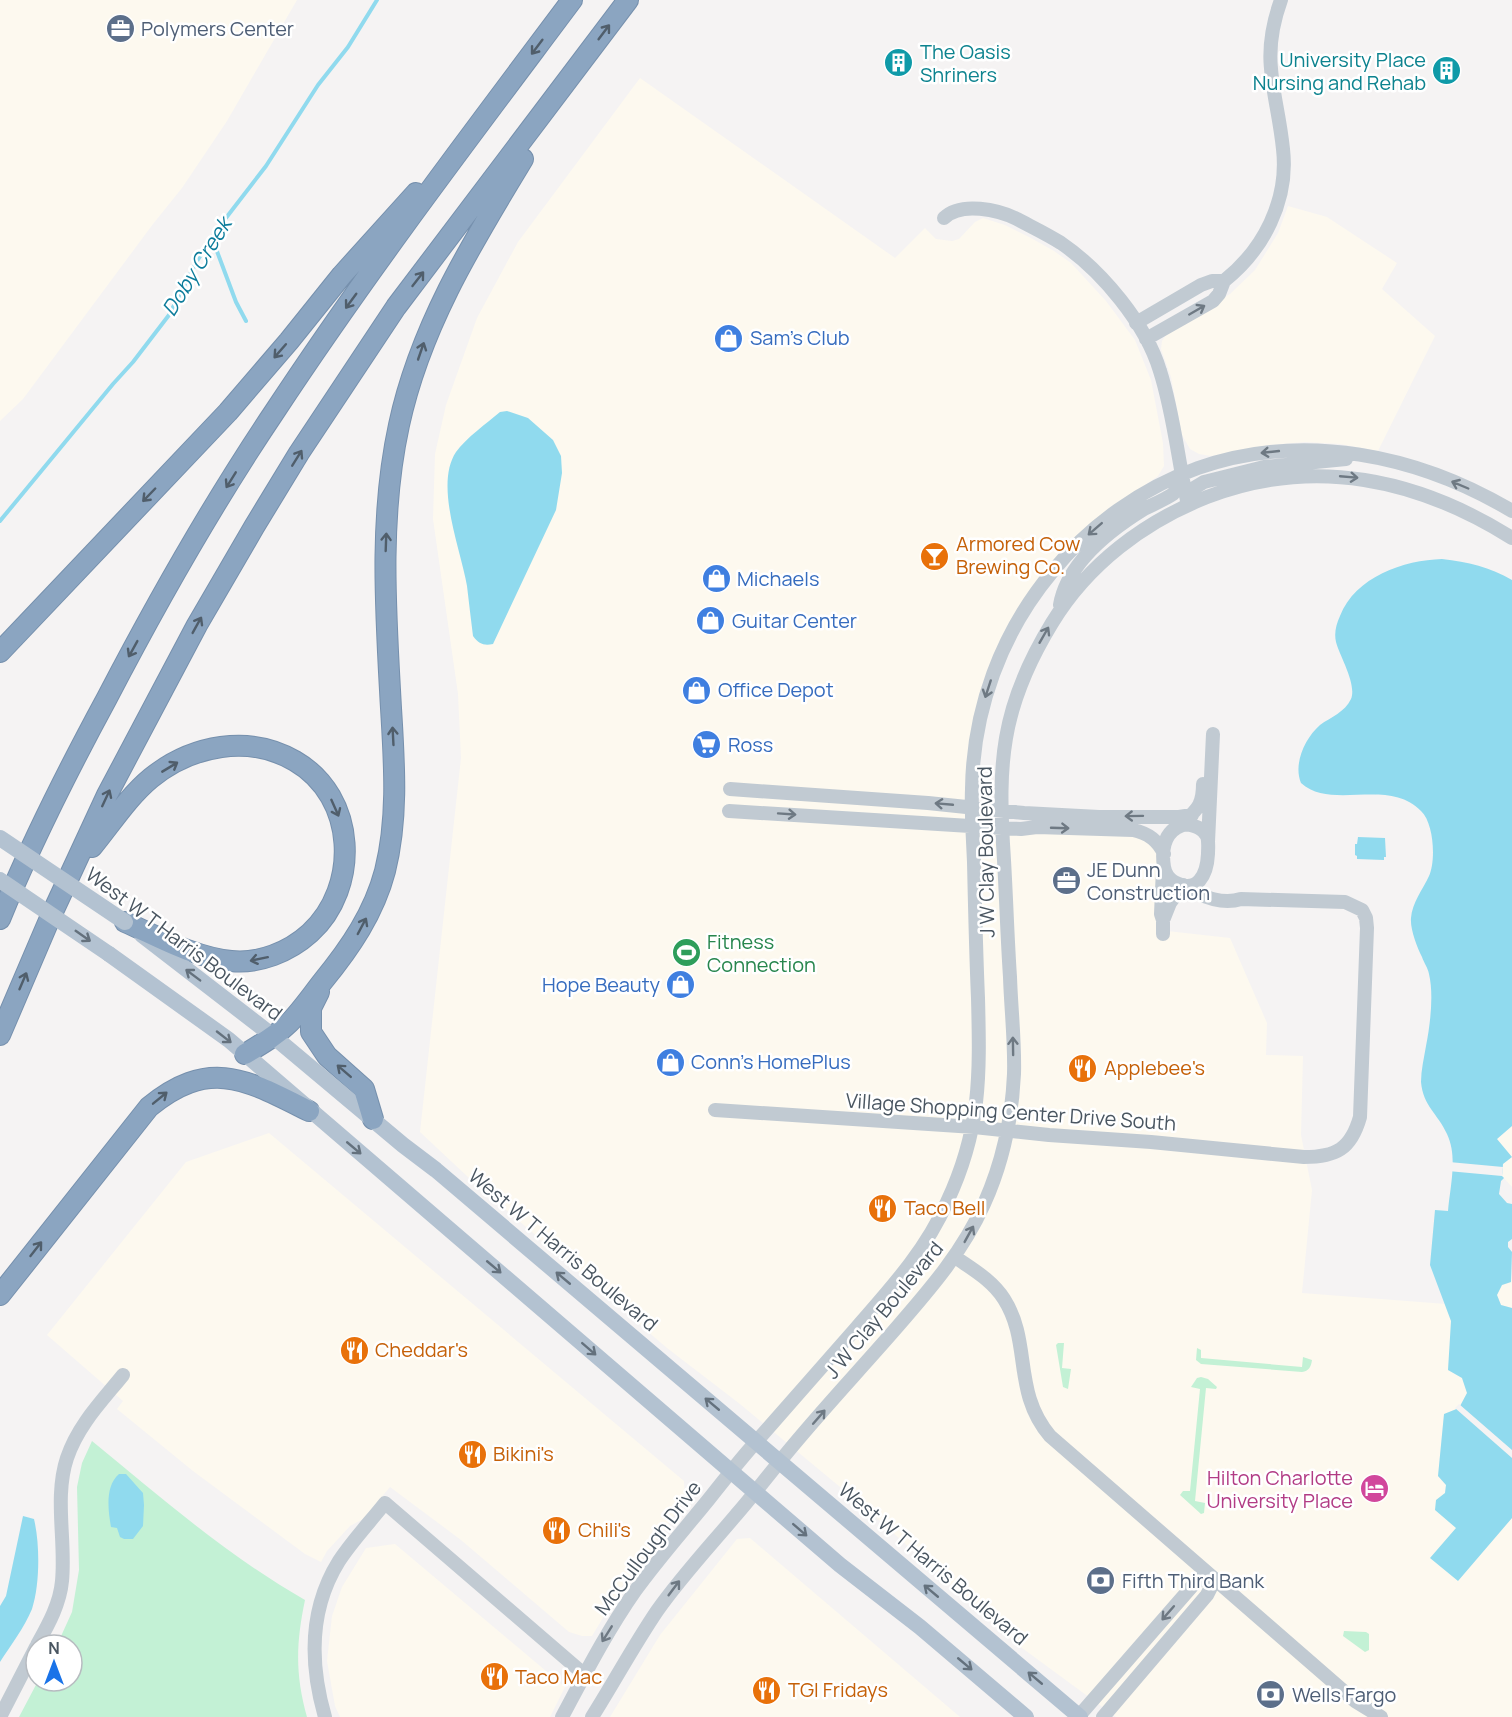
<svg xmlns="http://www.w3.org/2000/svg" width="1512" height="1717" font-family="Manrope,sans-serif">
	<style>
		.commercial { fill: #fdf9ef }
		.green { fill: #c3f1d5 }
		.water { fill: #90daee }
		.pier { fill: #f5f3f3 }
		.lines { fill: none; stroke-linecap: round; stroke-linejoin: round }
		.stream { stroke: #90daee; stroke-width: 4 }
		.highway-casing { stroke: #7690ad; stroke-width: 22 }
		.minor { stroke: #c1cad2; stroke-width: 14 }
		.major { stroke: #b3c2d1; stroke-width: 16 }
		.highway { stroke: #8ba5c1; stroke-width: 20 }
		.major-bridge { stroke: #b3c2d1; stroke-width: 16 }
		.oneway { stroke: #505e6b }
		.oneway2 { stroke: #6e7983 }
		.oneway3 { stroke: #64717d }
		.labels { text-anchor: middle; stroke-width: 5; stroke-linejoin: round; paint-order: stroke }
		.service-label { font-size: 20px; fill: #4e5e75; stroke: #fff; text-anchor: start }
		.culture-label { font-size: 20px; fill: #0d838f; stroke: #fff; text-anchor: start }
		.shop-label { font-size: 20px; fill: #366cbe; stroke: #fff; text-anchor: start }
		.food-label { font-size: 20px; fill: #c56008; stroke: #fff; text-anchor: start }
		.street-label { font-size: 20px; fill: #4a5661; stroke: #fff }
		.leisure-label { font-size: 20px; fill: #27864d; stroke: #fff; text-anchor: start }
		.hotel-label { font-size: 20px; fill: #b23c85; stroke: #fff; text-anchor: end }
		.water-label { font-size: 21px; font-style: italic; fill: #0c7c9b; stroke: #fff }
	</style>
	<rect width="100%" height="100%" fill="#f5f3f3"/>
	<path class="commercial" d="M0,0H297L227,121L182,188L153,224L23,399L0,421Z
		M640,78L895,258L925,228L936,239L952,241L959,239L975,222L983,218L1005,225L1031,238L1054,251L1071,263L1106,301L1135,340L1151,380L1163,443L1164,466L1158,476L1097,518L1065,548L1040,576L1007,626L989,667L976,708L967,832H1039L1140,837L1152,845L1159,857L1158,930L1230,938L1267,1023L1266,1055L1303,1056L1301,1135L1312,1190L1302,1293L1446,1304L1450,1314L1452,1327L1448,1370L1462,1378L1467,1393L1459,1408L1444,1415L1438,1476L1446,1485L1445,1493L1456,1528L1458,1581L1512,1518V1717H1116L1014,1642L869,1511L740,1404L667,1348L469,1178L420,1132L461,758L458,694L433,519L435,454L446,405L477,318L518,242Z
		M1288,206L1327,217L1397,263L1382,289L1435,336L1378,451L1340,444L1305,442L1269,445L1211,456L1199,454L1190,449L1182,435L1171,377L1161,349L1162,341L1169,331L1230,294L1255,270L1278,233Z
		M1512,1126V1187L1502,1176L1503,1164L1497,1139Z
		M269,1133L684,1481L685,1501L621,1588L592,1636H582L569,1632L461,1540L390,1487L363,1519L350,1526L327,1551L321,1562L305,1554L193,1471L117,1409L123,1401L47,1335L186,1162Z
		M1512,1273V1308L1501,1305L1497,1295L1500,1286L1511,1282Z
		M750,1538L960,1717H610L660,1635L737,1539Z
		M395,1544L565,1687L550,1717H340L335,1706L327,1661L332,1616L342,1587L366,1548Z"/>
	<path class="green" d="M1058,1343H1064L1062,1368L1071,1369L1068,1389L1063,1387L1056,1345Z
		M1197,1348L1201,1350V1358L1302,1367L1303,1357L1312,1360C1311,1367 1309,1371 1302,1372L1201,1364L1196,1360Z
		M1201,1377L1208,1379L1217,1387L1216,1389L1206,1388L1195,1501L1205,1503L1204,1513L1201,1514L1180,1495L1183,1491H1190L1200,1389L1191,1387L1197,1378Z
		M92,1441C160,1497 228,1556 305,1600C296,1643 295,1674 307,1717H19L38,1681H72V1645H57L72,1612L79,1570L77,1487L82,1463Z
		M1344,1631L1366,1632L1369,1634V1650L1365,1652L1343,1636Z"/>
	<path class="water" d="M507,411L528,418L553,440L561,456L562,473L556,510L493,644C484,646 479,644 473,636C471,620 469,603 467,586C461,550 434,485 456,452C466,438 487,423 500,412Z
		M1442,559C1468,562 1490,567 1512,580V1126L1497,1139L1512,1157L1503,1164L1502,1176L1504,1178L1501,1181L1499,1194L1507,1203L1512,1204V1239L1508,1242V1247L1512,1252L1511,1282L1502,1285L1497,1295L1501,1305L1512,1308V1518L1458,1581L1430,1558L1456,1528L1435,1510L1436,1500L1445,1493L1446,1485L1438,1476L1444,1414L1459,1408L1467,1393L1462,1378L1448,1370L1451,1321L1430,1265L1435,1210L1448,1211C1450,1187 1458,1157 1447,1134C1438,1114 1423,1106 1421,1082C1421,1070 1424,1058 1426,1046C1430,1026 1434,995 1429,974C1428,968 1424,963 1422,957C1417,947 1410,929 1411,918C1412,903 1423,889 1429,876C1436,861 1434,823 1421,811C1388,777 1332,811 1301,783C1293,764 1305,738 1320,725C1331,717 1345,712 1351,699C1357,684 1340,657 1336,642C1334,633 1336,625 1340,616C1355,577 1404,560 1442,559Z
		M1358,837L1385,838L1386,857H1384V860L1357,859V856L1355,855V844H1357Z
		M119,1474H126L143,1493L144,1505L143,1526L133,1539H124L120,1537L117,1528L111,1527C108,1510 105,1486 119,1474Z
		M23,1516L34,1519C40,1544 40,1585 32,1609C24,1628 11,1645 0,1662V1606L6,1596Z"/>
	<path class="pier" d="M1449,1162L1503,1167L1502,1176L1448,1171Z
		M1459,1404L1512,1450V1458L1455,1408Z"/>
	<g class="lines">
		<path class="stream" d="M212,238L236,302L246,321
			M0,521L113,384L133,362L169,315L197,261L219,227L266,166L318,85L348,47L377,0"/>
		<defs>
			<path id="highway" d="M0,652L228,412L289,341L342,275L416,193
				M92,847C111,824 128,797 151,778C192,745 249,734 295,761C357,797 360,887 310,933C289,952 259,964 231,961C193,957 159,937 125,922
				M0,919C31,843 68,770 107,698C158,600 213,503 275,411C368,270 471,135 572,0
				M319,992L311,1008V1032L327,1056L364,1089L373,1119
				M0,1035L50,918L107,795L197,625L254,527L299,453L396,307L628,0
				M245,1054C260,1045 276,1036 289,1023C301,1011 312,995 323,981C350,948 374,913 385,871C400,811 393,750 390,690C385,601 380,512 399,425C420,327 472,243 523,159
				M0,1295L149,1107C210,1057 247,1080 309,1111"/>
		</defs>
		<use href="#highway" class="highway-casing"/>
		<path class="minor" d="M944,218C961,201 999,210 1017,219C1032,227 1047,234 1061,243C1102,271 1146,324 1160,371C1174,414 1178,461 1188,505
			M1224,281C1263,250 1289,201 1283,149C1277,90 1259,61 1281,0
			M1136,323L1201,285L1212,281H1224L1219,294L1213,301L1146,339
			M1188,503L1189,497L1194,488L1204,482L1264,467L1346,459
			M1060,605C1067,563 1110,530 1144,509C1154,504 1164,500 1173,494L1178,487L1181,475
			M730,789L928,803L1024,813L1099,817H1179L1192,815
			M729,811L1002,828L1021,829L1037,827L1133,830C1148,833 1158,840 1164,854
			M1185,820C1199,809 1203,802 1203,784
			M1187,824C1195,826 1203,828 1207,836C1209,841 1208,849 1208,854C1207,874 1198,895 1174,882C1169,879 1165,873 1164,867C1161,847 1165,828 1187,824Z
			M1208,842L1213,734
			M1164,918L1170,903L1183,885
			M1163,934V920L1161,914L1163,868
			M715,1110L974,1127L1049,1135L1151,1142L1304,1157C1336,1157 1351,1149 1360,1117L1367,928L1366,918L1362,910L1345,902L1241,899C1225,904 1201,899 1190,886
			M955,1257C972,1269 992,1280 1004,1299C1032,1343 1012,1391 1050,1436L1355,1701L1381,1717
			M37,1645C48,1625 60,1604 62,1581C66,1541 54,1497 67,1458C78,1425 102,1401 123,1375
			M0,1717L36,1647
			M325,1717C310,1665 309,1609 339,1561C352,1541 370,1522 385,1503L585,1675
			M562,1717C585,1674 607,1631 635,1591C658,1559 684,1530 709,1499C724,1480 739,1461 755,1443C789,1404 823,1366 857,1327C891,1288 926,1250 947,1202C981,1130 980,1076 978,998C976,953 975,907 974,862C973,838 971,813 972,789C973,710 1001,633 1052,572C1090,525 1142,488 1198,468C1304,431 1418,455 1512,511
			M592,1717C614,1682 634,1645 657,1611C681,1577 709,1547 736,1515C752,1497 766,1478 781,1460C818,1414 859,1371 898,1326C931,1288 963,1251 984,1204C1002,1164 1012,1118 1014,1074C1015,1042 1011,1009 1010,977C1007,933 1006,888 1003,844C1001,808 1000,773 1006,738C1013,696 1030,659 1052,623C1088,564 1144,522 1207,497C1314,456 1418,479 1512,538
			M1078,1717L1194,1584L1201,1579L1211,1577
			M1103,1717L1207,1595L1211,1587V1577"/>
		<path class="major" d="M142,935L273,1036L403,1145L436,1170L1080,1717
			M109,954L229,1040L840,1565L920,1627L1026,1717"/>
		<use href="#highway" class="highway"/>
		<path class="major-bridge" d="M0,838L125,922
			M0,880L109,954"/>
	</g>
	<defs><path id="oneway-shaft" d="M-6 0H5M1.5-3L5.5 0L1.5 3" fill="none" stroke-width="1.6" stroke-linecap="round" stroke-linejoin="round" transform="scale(1.5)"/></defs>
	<g class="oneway">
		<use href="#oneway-shaft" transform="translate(604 32) rotate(-53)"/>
		<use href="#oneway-shaft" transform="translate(537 47) rotate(127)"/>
		<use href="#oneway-shaft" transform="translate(418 279) rotate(-52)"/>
		<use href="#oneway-shaft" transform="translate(351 301) rotate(126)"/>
		<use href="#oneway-shaft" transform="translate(280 351) rotate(131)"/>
		<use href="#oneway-shaft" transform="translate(421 351) rotate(-71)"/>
		<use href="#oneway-shaft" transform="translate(297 458) rotate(-58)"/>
		<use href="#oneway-shaft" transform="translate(231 480) rotate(122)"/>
		<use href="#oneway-shaft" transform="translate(149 495) rotate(134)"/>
		<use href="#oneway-shaft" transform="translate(386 542) rotate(-88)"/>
		<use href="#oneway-shaft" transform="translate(197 625) rotate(-61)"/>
		<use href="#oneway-shaft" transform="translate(133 649) rotate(119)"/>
		<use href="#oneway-shaft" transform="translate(393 736) rotate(-93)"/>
		<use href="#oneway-shaft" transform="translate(170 767) rotate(-31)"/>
		<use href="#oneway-shaft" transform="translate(106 798) rotate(-65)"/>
		<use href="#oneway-shaft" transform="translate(335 808) rotate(66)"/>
		<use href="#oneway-shaft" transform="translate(362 926) rotate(-62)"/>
		<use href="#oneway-shaft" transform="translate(259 959) rotate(168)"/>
		<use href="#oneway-shaft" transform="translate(23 981) rotate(-67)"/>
		<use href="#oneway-shaft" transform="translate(344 1071) rotate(-139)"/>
		<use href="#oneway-shaft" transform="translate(160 1098) rotate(-39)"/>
		<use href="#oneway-shaft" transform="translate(36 1249) rotate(-52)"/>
	</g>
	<g class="oneway2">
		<use href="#oneway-shaft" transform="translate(1197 310) rotate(-30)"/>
		<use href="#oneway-shaft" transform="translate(1270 452) rotate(174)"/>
		<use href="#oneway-shaft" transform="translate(1349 477) rotate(5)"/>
		<use href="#oneway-shaft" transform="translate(1460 485) rotate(-157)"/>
		<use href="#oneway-shaft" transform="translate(1095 529) rotate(139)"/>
		<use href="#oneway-shaft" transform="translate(1044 635) rotate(-60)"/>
		<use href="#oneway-shaft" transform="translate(988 689) rotate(108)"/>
		<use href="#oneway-shaft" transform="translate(944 804) rotate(-175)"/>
		<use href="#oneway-shaft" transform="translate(787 814) rotate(4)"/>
		<use href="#oneway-shaft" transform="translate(1134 816) rotate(179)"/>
		<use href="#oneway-shaft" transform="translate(1060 828) rotate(2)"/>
		<use href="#oneway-shaft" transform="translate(1013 1046) rotate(-91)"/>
		<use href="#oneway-shaft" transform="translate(969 1234) rotate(-61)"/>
		<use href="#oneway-shaft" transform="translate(819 1417) rotate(-49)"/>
		<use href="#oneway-shaft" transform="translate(674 1588) rotate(-53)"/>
		<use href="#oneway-shaft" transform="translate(1168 1613) rotate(131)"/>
		<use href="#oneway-shaft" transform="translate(607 1634) rotate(122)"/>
	</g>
	<g class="oneway3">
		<use href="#oneway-shaft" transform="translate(83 936) rotate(35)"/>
		<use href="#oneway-shaft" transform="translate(193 975) rotate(-143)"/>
		<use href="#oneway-shaft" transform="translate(224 1037) rotate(38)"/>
		<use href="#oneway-shaft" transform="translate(354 1148) rotate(40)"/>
		<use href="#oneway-shaft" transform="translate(494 1267) rotate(40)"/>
		<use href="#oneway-shaft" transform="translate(563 1278) rotate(-140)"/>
		<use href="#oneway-shaft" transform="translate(589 1349) rotate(41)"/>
		<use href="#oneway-shaft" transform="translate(712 1404) rotate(-140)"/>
		<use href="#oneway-shaft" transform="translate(800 1530) rotate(41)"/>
		<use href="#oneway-shaft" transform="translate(931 1591) rotate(-140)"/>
		<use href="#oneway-shaft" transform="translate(965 1664) rotate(40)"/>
		<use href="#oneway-shaft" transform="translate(1035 1678) rotate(-140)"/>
	</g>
	<defs>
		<symbol id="office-disc" viewBox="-11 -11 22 22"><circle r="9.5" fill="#5c6f8a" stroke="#fff"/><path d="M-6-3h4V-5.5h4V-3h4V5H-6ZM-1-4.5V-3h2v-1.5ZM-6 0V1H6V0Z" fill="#fff"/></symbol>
		<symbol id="building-disc" viewBox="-11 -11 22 22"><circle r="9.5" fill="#0f9aa8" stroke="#fff"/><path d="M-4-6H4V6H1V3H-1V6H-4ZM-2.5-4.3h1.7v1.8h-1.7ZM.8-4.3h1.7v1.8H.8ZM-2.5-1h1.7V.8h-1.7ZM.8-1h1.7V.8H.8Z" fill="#fff"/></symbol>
		<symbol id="shop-disc" viewBox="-11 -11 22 22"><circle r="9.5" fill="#3f7fe0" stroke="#fff"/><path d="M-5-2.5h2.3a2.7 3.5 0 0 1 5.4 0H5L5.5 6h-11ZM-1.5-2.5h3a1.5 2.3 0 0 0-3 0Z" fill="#fff"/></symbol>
		<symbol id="bar-disc" viewBox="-11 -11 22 22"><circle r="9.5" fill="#e8710a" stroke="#fff"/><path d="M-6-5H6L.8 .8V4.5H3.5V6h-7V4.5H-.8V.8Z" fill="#fff"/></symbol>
		<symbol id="supermarket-disc" viewBox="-11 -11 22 22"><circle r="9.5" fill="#3f7fe0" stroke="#fff"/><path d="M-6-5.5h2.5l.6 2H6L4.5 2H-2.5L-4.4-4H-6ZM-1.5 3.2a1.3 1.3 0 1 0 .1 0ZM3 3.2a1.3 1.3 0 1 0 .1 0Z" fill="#fff"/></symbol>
		<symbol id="stadium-disc" viewBox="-11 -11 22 22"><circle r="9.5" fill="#2e9e5b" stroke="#fff"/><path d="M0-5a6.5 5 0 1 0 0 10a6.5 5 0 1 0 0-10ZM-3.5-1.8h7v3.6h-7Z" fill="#fff"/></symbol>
		<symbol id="restaurant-disc" viewBox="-11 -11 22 22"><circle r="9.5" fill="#e8710a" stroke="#fff"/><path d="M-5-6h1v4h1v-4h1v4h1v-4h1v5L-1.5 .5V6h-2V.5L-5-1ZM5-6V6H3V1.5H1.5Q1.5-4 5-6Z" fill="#fff"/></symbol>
		<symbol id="hotel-disc" viewBox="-11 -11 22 22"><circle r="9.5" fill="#d1479c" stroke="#fff"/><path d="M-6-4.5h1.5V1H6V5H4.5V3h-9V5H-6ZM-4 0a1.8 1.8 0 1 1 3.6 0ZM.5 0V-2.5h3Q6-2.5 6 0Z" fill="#fff"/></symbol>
		<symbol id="bank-disc" viewBox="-11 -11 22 22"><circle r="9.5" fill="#5c6f8a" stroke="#fff"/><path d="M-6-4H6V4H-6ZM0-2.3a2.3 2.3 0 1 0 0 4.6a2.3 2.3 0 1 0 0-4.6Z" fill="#fff"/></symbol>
	</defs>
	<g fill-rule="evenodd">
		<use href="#office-disc" x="104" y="12" width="33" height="33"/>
		<use href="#building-disc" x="882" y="46" width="33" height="33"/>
		<use href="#building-disc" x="1430" y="54" width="33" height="33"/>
		<use href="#shop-disc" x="712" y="322" width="33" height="33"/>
		<use href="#bar-disc" x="918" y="540" width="33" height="33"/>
		<use href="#shop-disc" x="700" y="562" width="33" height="33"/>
		<use href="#shop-disc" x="694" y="604" width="33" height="33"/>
		<use href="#shop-disc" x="680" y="674" width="33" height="33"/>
		<use href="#supermarket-disc" x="690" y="728" width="33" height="33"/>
		<use href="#office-disc" x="1050" y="864" width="33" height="33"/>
		<use href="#stadium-disc" x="670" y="936" width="33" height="33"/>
		<use href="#shop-disc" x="664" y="968" width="33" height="33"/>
		<use href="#shop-disc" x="654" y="1046" width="33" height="33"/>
		<use href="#restaurant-disc" x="1066" y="1052" width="33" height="33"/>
		<use href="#restaurant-disc" x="866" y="1192" width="33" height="33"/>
		<use href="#restaurant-disc" x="338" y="1334" width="33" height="33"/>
		<use href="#restaurant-disc" x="456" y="1438" width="33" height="33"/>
		<use href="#hotel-disc" x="1358" y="1472" width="33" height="33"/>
		<use href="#restaurant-disc" x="540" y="1514" width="33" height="33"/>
		<use href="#bank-disc" x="1084" y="1564" width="33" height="33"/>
		<use href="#restaurant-disc" x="478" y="1660" width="33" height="33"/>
		<use href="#restaurant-disc" x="750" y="1674" width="33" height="33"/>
		<use href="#bank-disc" x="1254" y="1678" width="33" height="33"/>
	</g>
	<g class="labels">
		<g class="service-label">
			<text x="141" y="36">Polymers Center</text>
			<text x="1087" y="877">JE Dunn<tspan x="1087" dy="23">Construction</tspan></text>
			<text x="1122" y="1588">Fifth Third Bank</text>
			<text x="1292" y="1702">Wells Fargo</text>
		</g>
		<g class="culture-label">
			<text x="920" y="59">The Oasis<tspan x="920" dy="23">Shriners</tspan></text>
			<text x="1426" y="67" text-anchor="end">University Place<tspan x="1426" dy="23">Nursing and Rehab</tspan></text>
		</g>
		<g class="shop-label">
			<text x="750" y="345">Sam's Club</text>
			<text x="737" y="586">Michaels</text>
			<text x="732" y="628">Guitar Center</text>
			<text x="718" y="697">Office Depot</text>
			<text x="728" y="752">Ross</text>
			<text x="660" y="992" text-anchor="end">Hope Beauty</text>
			<text x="691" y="1069">Conn's HomePlus</text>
		</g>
		<g class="food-label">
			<text x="956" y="551">Armored Cow<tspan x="956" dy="23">Brewing Co.</tspan></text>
			<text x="1104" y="1075">Applebee's</text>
			<text x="904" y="1215">Taco Bell</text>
			<text x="375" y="1357">Cheddar's</text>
			<text x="493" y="1461">Bikini's</text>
			<text x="578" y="1537">Chili's</text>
			<text x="515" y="1684">Taco Mac</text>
			<text x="788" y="1697">TGI Fridays</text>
		</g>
		<g class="street-label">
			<text transform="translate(986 852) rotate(-91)" y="7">J W Clay Boulevard</text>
			<text transform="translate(184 944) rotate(37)" y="7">West W T Harris Boulevard</text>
			<text transform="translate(1011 1112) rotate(4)" y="7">Village Shopping Center Drive South</text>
			<text transform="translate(563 1250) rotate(40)" y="7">West W T Harris Boulevard</text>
			<text transform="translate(884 1310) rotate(-50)" y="7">J W Clay Boulevard</text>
			<text transform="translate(648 1548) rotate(-53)" y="7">McCullough Drive</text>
			<text transform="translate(933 1564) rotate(40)" y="7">West W T Harris Boulevard</text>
		</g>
		<g class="leisure-label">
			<text x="707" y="949">Fitness<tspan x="707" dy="23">Connection</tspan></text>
		</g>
		<g class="hotel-label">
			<text x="1353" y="1485">Hilton Charlotte<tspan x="1353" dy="23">University Place</tspan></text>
		</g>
		<g class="water-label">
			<text transform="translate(197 267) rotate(-58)" y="7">Doby Creek</text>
		</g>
	</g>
	<g transform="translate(54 1663)"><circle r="28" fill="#ffffff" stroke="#b7bbc0" stroke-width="1.5"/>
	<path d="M0-4.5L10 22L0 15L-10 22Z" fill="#1a73e8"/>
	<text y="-9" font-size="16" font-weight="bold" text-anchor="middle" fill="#4a5661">N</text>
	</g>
</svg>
